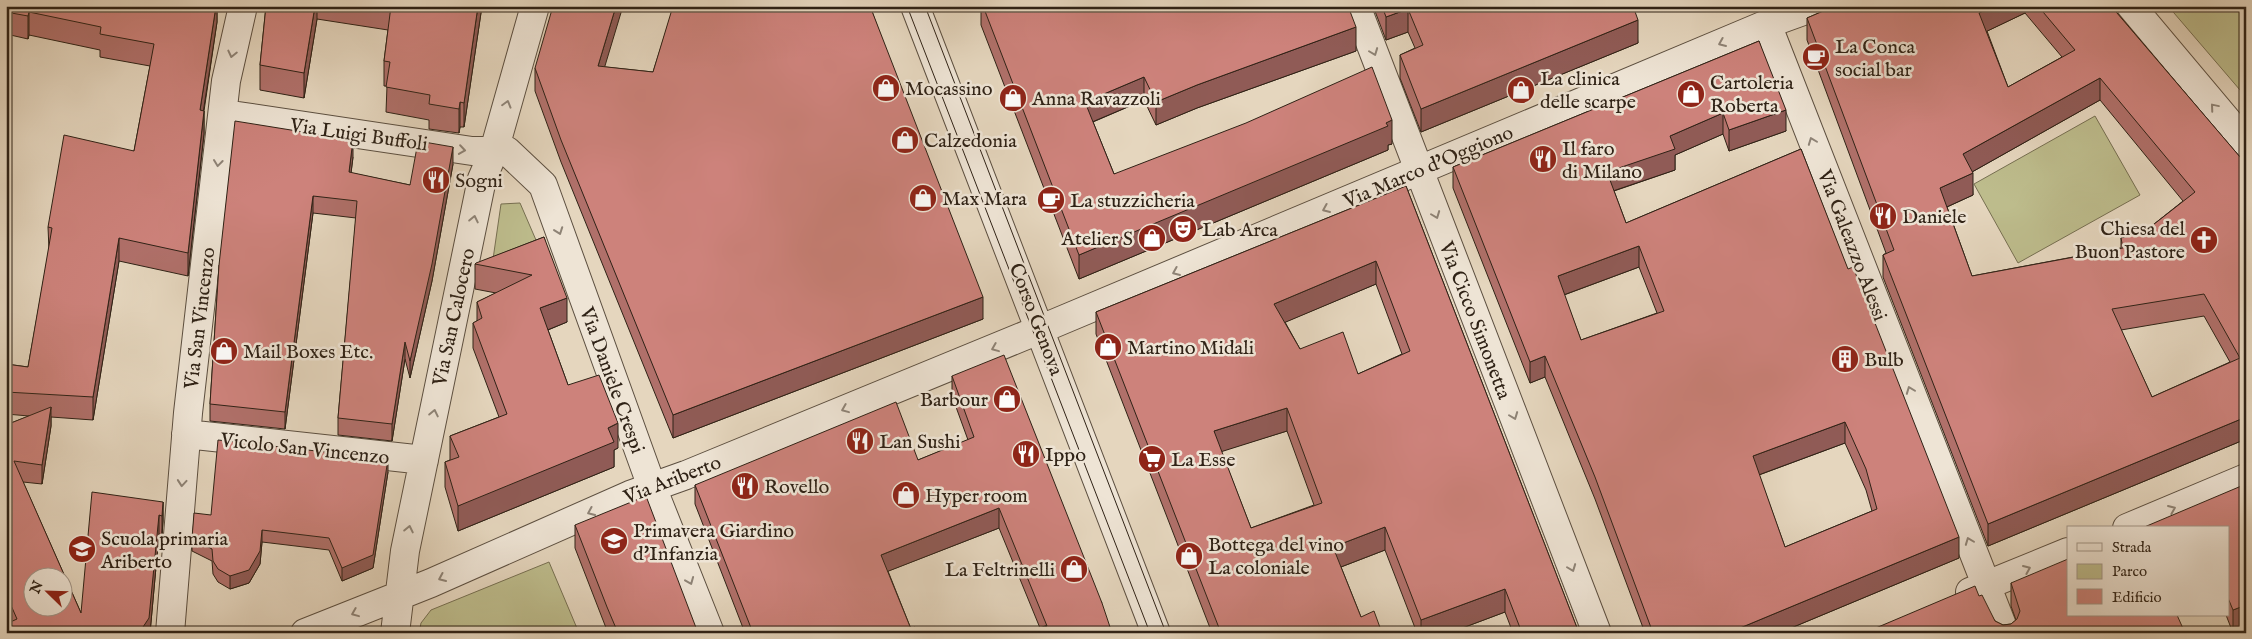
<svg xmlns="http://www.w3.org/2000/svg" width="2252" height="639" font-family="'IM FELL English',serif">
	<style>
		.green { fill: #bdbc8c; stroke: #766f51 }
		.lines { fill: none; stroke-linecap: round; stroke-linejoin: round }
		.minor-casing { stroke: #5c4f40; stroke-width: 30 }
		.minor { stroke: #eee4d5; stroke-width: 28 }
		.tram { stroke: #2f2216; stroke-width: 1 }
		.wall { fill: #b0706a; stroke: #2f2216; fill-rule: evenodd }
		.shaded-wall { fill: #905b56; stroke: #2f2216 }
		.building { fill: #cd827b; stroke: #2f2216; fill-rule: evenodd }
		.oneway { stroke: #8e8376 }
		.labels { text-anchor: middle; stroke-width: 5; stroke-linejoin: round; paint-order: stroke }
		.poi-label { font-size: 20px; fill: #2f2216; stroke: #eee4d5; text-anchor: start }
		.street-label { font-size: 20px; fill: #2f2216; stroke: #eee4d5 }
	</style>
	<rect width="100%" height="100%" fill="#e5d6be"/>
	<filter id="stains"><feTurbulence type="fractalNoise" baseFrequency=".004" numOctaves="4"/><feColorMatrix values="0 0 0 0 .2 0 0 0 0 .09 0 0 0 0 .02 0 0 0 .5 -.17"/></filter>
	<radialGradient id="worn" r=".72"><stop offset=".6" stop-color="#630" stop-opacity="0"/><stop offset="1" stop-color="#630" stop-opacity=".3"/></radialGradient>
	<path class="green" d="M2168,6H2246V97Z
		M2095,116L2140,195L2018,263L1974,184Z
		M520,203L542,254L491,273L501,204Z
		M549,562L579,633H419L421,623L431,610Z"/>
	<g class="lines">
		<defs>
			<path id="minor" d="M915,6L1156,633
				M1356,6L1597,633
				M2131,6L2246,143
				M1767,24L2005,633
				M224,114L472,151H507L543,185L652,487L710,633
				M186,434L424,460
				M2127,528L2246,478
				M1970,592L2068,552
				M170,633L188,413L226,81L243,6
				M305,633L431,583L630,495L686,475L1041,329L1767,24L1817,6
				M395,633L405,551L482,179L494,151L535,6"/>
		</defs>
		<use href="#minor" class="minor-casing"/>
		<use href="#minor" class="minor"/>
		<path class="tram" d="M907,6L1150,633
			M925,6L1166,633"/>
	</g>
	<path class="wall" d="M6,6H217V22L204,111V134L188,276L119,261L93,420L51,417V426L42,484L23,482L81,613L163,502V521L162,535L159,534L150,633H6L10,622L6,613V425L29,416L6,414V364L28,367L49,250L48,227L134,151L150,66L100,57V50L29,35L28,39L6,34Z
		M266,6H482L464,127H460L459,133L429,129V120L386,112L387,86H384V61L388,30L317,19L304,98L260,90V65Z
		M653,6H870L983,319L673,438L561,162L535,91V68L605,67L653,72L672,12Z
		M981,6H1348L1356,51L1197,108L1156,125L1144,100L1093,122L1114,174L1392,144L1388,145V150L1079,279L981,25Z
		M1373,6H1633L1638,43L1421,132L1400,78V55L1415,48L1408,32L1386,40Z
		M1835,6H2111L2246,164V439L1988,546L1883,277V255L1886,253L1807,40V18ZM2025,13L2062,57L2008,87L1987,31ZM2100,100L2183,201L2144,232L2121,238V248L1972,276L1947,207L1973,195L1972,172ZM2204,316L2230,362L2152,397L2121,330Z
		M1759,41L1786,131L1729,151L1723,134L1675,155V170L1614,191L1626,223L1801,149L1959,558L1779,633H1645L1595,499L1545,377L1530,383L1453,188V167ZM1639,267L1657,313L1581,340L1564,295ZM1845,443L1866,490L1872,511L1785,547L1759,475Z
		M353,157L351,173L410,185L453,164L432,281L410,378L405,359L392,441L338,435V418L356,218L313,213L285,429L210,421V404L219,265Z
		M1406,186L1579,633H1513L1505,612L1449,633H1417L1385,550L1341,567L1361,617L1382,633H1212L1096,334V312ZM1376,284L1402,354L1358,374L1300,349L1285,322ZM1287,431L1314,505L1251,528L1221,451Z
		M544,237L567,322L548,330L568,385L618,448L614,450V467L458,531L445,487V462L450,460V436L499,417L473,348V323L477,321V302L496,293L475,289V264Z
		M952,376L1102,603L1040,628L999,528L888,571L911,629L918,633H745L695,504V485L918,460L968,440L952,396Z
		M388,472L373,568L342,581L329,550L262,542L260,564L249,583L230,589L218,582L213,574L212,561L192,551V538L211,515Z
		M2246,484V629L2236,633H2233L2226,615H2228V528Z
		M575,525L698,633H608L575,548Z
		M2011,583L2185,633H1864L1979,596L1995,621L2003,625L2011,624L2016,620L2011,606Z"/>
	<path class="shaded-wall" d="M216,6H217V22L200,133V110Z
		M315,6H317V19L304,98V73Z
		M478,6H482L464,127V103Z
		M616,6H623L598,89V66Z
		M1993,6H2025V13L1979,35V13Z
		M1408,9V32L1386,40V17Z
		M29,12V35L28,39V16Z
		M1638,20V43L1421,132V109Z
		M1356,27V51L1197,108L1156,125V102L1197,85Z
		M1144,77V100L1085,125V102Z
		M2100,78V100L1963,177V154Z
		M460,102V127L459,133V109Z
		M10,110V135L6,155V130Z
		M1786,110V131L1729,151V130Z
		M204,111V134L188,276V253Z
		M1723,113V134L1675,155V170L1607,193V172L1670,136Z
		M1392,120V144L1388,145V150L1079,279V255Z
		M353,140V157L349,189V172Z
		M453,147V164L432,281L410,378V361Z
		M1973,173V195L1940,210V188Z
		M313,196V213L285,429V412Z
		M119,238V261L93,420V397Z
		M1639,246V267L1558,297V276Z
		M1376,261V284L1274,327V304Z
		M983,297V319L673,438V415Z
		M567,298V322L540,333V308Z
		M405,342V359L392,441V424Z
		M1545,356V377L1530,383V362Z
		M51,407V426L42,484V465Z
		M1287,408V431L1214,454V431Z
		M2246,417V439L1988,546V524Z
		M1845,422V443L1753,477V456Z
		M618,423V448L614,450V467L458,531V506Z
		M388,459V472L373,568L342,581V568Z
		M163,502V521L162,535V516Z
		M999,508V528L881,574V555Z
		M159,515V534L150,633H139Z
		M1385,527V550L1333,570V547Z
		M262,530V542L260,564L249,583L230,589V576Z
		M1959,537V558L1779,633H1728Z
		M1505,589V612L1449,633H1421V620Z
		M2246,605V629L2236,633H2233V610Z"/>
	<path class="building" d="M6,6H216L200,110L204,111L188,253L119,238L93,397L6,392V364L28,367L52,228L48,227L64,135L134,151L154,44L100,34L101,27L29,12L28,16L6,12Z
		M266,6H315L304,73L260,65Z
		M391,6H478L464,103L460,102L459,109L429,104L430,95L386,87L390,62L384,61Z
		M553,6H616L598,66L653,72L673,6H870L983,297L673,415L561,140L535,68Z
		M983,6H1348L1356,27L1197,85L1156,102L1144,77L1085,102L1114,174L1246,123L1372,67L1392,120L1386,123L1388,126L1079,255Z
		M1382,6H1633L1638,20L1421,109L1400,55L1423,45L1408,9L1386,17Z
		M1835,6H1993L1979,13L2008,87L2075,50L2038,6H2111L2246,164V417L1988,524L1883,255L1894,250L1807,18ZM2100,78L2195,192L2144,232L2121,238L2123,248L1972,276L1940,188L1973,173L1963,154ZM2204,294L2240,358L2152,397L2112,309Z
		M1759,41L1786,110L1729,130L1723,113L1670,136L1675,149L1607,172L1626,223L1801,149L1848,269L1853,267L1959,537L1728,633H1653L1595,477L1545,356L1530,362L1453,167ZM1639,246L1664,311L1581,340L1558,276ZM1845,422L1866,469L1877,509L1785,547L1753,456Z
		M6,110H10L6,130Z
		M235,121L353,140L349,172L410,185L417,147L423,148L424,142L453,147L432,264L410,361L405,342L392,424L338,418L357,201L313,196L285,412L210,404L219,265Z
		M1406,186L1579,633H1522L1505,589L1421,620L1385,527L1333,547L1361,617L1374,611L1382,633H1221L1096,312ZM1376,261L1410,351L1358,374L1343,332L1300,349L1274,304ZM1287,408L1322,503L1251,528L1214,431Z
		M544,237L567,298L540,308L568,385L599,375L618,423L608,428L614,442L458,506L445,462L459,457L450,436L507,414L473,323L482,318L477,302L532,275L475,264L476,263Z
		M1004,355L1102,603L1112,633H1030L1047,626L999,508L881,555L911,629L915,627L918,633H753L695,485L896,402L918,460L974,437L952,376Z
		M51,407L42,465L14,461L81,613L92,492L163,502L162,516L159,515L149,618L139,633H6V624L17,619L6,594V425ZM32,576H62V606H32Z
		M218,440L388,459L373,555L342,568L329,538L262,530L260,551L249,570L230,576L218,569L213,561L212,549L192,538L194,513L211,515Z
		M2246,484V605L2233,610L2228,598V528H2142Z
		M646,496L698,633H618L607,607L575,525Z
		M2068,559V615H2177L2185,633H1864L1975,586L1979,596L1982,595L1995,621L2003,625L2011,624L2017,619L2020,611L2011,583Z"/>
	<defs><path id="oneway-chevron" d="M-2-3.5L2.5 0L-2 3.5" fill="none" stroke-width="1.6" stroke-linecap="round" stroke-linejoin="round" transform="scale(1.25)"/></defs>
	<g class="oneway">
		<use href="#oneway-chevron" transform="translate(1722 43) rotate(157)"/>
		<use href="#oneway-chevron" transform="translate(1374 52) rotate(69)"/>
		<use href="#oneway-chevron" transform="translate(232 54) rotate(103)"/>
		<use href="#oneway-chevron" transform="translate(507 104) rotate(-74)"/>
		<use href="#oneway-chevron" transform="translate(2214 107) rotate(-130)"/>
		<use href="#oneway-chevron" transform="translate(1812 141) rotate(-111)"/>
		<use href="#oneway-chevron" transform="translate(462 150) rotate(8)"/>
		<use href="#oneway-chevron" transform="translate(218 163) rotate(97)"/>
		<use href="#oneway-chevron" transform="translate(1326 209) rotate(157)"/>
		<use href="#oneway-chevron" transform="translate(1436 215) rotate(69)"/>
		<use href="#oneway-chevron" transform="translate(474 219) rotate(-78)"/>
		<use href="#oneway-chevron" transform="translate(559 231) rotate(70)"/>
		<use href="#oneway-chevron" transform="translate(1176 272) rotate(157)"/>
		<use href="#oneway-chevron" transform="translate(995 348) rotate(158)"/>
		<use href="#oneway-chevron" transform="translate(1910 390) rotate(-111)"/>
		<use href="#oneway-chevron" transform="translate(845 409) rotate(158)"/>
		<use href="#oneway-chevron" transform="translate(434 413) rotate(-78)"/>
		<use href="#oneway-chevron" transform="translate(1514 416) rotate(69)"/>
		<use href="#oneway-chevron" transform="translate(182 483) rotate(95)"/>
		<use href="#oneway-chevron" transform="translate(2172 509) rotate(-23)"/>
		<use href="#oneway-chevron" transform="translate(591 512) rotate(156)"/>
		<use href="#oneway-chevron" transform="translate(409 529) rotate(-78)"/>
		<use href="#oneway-chevron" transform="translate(1969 541) rotate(-111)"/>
		<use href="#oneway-chevron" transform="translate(1572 568) rotate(69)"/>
		<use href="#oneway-chevron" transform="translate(2027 569) rotate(-23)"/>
		<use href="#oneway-chevron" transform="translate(442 578) rotate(156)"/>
		<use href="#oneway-chevron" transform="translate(690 581) rotate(68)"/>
		<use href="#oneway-chevron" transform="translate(355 613) rotate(158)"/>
	</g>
	<defs>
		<symbol id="cafe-disc" viewBox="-11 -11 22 22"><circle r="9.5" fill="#8f2418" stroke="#eee4d5"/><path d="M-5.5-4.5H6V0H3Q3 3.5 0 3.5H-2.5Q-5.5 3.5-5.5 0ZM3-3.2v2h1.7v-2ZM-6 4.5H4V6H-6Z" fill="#fff"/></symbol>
		<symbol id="shop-disc" viewBox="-11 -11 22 22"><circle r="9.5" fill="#8f2418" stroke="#eee4d5"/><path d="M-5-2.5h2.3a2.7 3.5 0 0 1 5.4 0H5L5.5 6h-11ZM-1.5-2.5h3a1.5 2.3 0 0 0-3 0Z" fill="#fff"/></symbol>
		<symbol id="restaurant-disc" viewBox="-11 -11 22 22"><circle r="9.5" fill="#8f2418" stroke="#eee4d5"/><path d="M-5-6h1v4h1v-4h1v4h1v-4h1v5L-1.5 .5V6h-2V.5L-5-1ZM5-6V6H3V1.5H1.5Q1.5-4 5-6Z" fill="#fff"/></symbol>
		<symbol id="theatre-disc" viewBox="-11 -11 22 22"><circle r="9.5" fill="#8f2418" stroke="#eee4d5"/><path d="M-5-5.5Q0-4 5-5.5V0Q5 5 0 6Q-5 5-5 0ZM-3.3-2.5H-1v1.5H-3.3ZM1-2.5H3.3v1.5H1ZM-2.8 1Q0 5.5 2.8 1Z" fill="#fff"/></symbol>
		<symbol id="church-disc" viewBox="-11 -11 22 22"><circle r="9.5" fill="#8f2418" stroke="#eee4d5"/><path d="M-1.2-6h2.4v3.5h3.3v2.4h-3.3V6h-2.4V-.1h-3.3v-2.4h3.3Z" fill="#fff"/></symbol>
		<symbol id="building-disc" viewBox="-11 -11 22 22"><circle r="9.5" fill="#8f2418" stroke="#eee4d5"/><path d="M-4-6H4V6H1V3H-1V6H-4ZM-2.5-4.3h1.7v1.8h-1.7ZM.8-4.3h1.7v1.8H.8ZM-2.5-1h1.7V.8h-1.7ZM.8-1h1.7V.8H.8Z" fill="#fff"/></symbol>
		<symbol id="supermarket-disc" viewBox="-11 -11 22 22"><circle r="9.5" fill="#8f2418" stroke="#eee4d5"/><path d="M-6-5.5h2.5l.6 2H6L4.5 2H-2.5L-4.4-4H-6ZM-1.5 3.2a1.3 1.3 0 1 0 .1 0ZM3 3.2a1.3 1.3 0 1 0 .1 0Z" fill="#fff"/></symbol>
		<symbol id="school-disc" viewBox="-11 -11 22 22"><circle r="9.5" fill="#8f2418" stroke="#eee4d5"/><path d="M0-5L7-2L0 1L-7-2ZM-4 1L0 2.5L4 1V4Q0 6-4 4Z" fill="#fff"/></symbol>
	</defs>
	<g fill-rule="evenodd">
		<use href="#cafe-disc" x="1800" y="41" width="32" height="32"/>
		<use href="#shop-disc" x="870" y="72" width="32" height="32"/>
		<use href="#shop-disc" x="1505" y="74" width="32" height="32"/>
		<use href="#shop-disc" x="1675" y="78" width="32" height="32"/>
		<use href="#shop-disc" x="997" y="82" width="32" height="32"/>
		<use href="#shop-disc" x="889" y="124" width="32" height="32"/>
		<use href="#restaurant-disc" x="1527" y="143" width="32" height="32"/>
		<use href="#restaurant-disc" x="420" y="164" width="32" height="32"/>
		<use href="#shop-disc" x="907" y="182" width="32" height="32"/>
		<use href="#cafe-disc" x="1035" y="184" width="32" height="32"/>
		<use href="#restaurant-disc" x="1867" y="200" width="32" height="32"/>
		<use href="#theatre-disc" x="1167" y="213" width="32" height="32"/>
		<use href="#shop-disc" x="1136" y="222" width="32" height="32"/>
		<use href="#church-disc" x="2188" y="224" width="32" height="32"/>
		<use href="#shop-disc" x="1092" y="331" width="32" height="32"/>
		<use href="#shop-disc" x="208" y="335" width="32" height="32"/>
		<use href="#building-disc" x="1829" y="343" width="32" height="32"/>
		<use href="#shop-disc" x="991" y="383" width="32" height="32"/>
		<use href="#restaurant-disc" x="844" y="425" width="32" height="32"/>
		<use href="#restaurant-disc" x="1010" y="438" width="32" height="32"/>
		<use href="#supermarket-disc" x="1136" y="443" width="32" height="32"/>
		<use href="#restaurant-disc" x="729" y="470" width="32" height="32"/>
		<use href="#shop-disc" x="890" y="479" width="32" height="32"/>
		<use href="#school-disc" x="598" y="525" width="32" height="32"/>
		<use href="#school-disc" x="66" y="533" width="32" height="32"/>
		<use href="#shop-disc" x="1173" y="540" width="32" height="32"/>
		<use href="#shop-disc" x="1058" y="553" width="32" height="32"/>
	</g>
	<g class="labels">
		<g class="poi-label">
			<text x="1835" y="53">La Conca<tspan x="1835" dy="23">social bar</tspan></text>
			<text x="1540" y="85">La clinica<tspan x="1540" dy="23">delle scarpe</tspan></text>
			<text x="1710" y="89">Cartoleria<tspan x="1710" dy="23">Roberta</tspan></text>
			<text x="905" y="95">Mocassino</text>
			<text x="1032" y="105">Anna Ravazzoli</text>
			<text x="924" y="147">Calzedonia</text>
			<text x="1562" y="155">Il faro<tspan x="1562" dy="23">di Milano</tspan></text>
			<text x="455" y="187">Sogni</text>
			<text x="942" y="205">Max Mara</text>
			<text x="1070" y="207">La stuzzicheria</text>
			<text x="1902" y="223">Daniele</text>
			<text x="2185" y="235" text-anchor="end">Chiesa del<tspan x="2185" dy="23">Buon Pastore</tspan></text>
			<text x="1202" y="236">Lab Arca</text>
			<text x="1133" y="245" text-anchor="end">Atelier S</text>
			<text x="1127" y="354">Martino Midali</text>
			<text x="243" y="358">Mail Boxes Etc.</text>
			<text x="1864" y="366">Bulb</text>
			<text x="988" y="406" text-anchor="end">Barbour</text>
			<text x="879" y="448">Lan Sushi</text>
			<text x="1045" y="461">Ippo</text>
			<text x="1171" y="466">La Esse</text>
			<text x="764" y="493">Rovello</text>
			<text x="925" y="502">Hyper room</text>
			<text x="633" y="537">Primavera Giardino<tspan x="633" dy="23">d'Infanzia</tspan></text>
			<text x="101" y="545">Scuola primaria<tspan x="101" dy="23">Ariberto</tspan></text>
			<text x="1208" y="551">Bottega del vino<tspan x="1208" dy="23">La coloniale</tspan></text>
			<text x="1055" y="576" text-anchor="end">La Feltrinelli</text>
		</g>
		<g class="street-label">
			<text transform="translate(359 134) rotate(8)" y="7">Via Luigi Buffoli</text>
			<text transform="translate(1428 166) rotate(-23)" y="7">Via Marco d'Oggiono</text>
			<text transform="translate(1853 245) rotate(69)" y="7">Via Galeazzo Alessi</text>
			<text transform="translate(453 317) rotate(-78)" y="7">Via San Calocero</text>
			<text transform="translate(199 318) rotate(-83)" y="7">Via San Vincenzo</text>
			<text transform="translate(1037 319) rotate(69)" y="7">Corso Genova</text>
			<text transform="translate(1476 320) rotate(69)" y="7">Via Cicco Simonetta</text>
			<text transform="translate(613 380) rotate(70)" y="7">Via Daniele Crespi</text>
			<text transform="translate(305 448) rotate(6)" y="7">Vicolo San Vincenzo</text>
			<text transform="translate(672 479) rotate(-21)" y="7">Via Ariberto</text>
		</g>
	</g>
	<rect width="2252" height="639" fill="none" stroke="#e5d6be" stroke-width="25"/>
	<rect x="8" y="8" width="2237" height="624" fill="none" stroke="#2f2216" stroke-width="2.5"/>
	<rect x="12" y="12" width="2227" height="614" fill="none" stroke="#2f2216"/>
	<rect x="2067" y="526" width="162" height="90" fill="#eee4d5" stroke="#a29689"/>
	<rect x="2077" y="543" width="25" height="8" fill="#eee4d5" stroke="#a29689"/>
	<text x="2112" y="552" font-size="15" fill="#2f2216">Strada</text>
	<rect x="2077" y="564" width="25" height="15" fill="#bdbc8c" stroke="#a29689"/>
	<text x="2112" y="576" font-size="15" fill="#2f2216">Parco</text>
	<rect x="2077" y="589" width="25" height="15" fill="#cd827b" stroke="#a29689"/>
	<text x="2112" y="602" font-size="15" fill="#2f2216">Edificio</text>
	<g transform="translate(48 592) rotate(293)"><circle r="24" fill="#eee4d5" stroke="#a29689"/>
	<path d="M0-4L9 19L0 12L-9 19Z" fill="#8f2418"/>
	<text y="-8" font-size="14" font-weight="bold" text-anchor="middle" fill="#2f2216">N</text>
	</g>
	<rect width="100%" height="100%" filter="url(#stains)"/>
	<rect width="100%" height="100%" fill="url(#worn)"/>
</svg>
